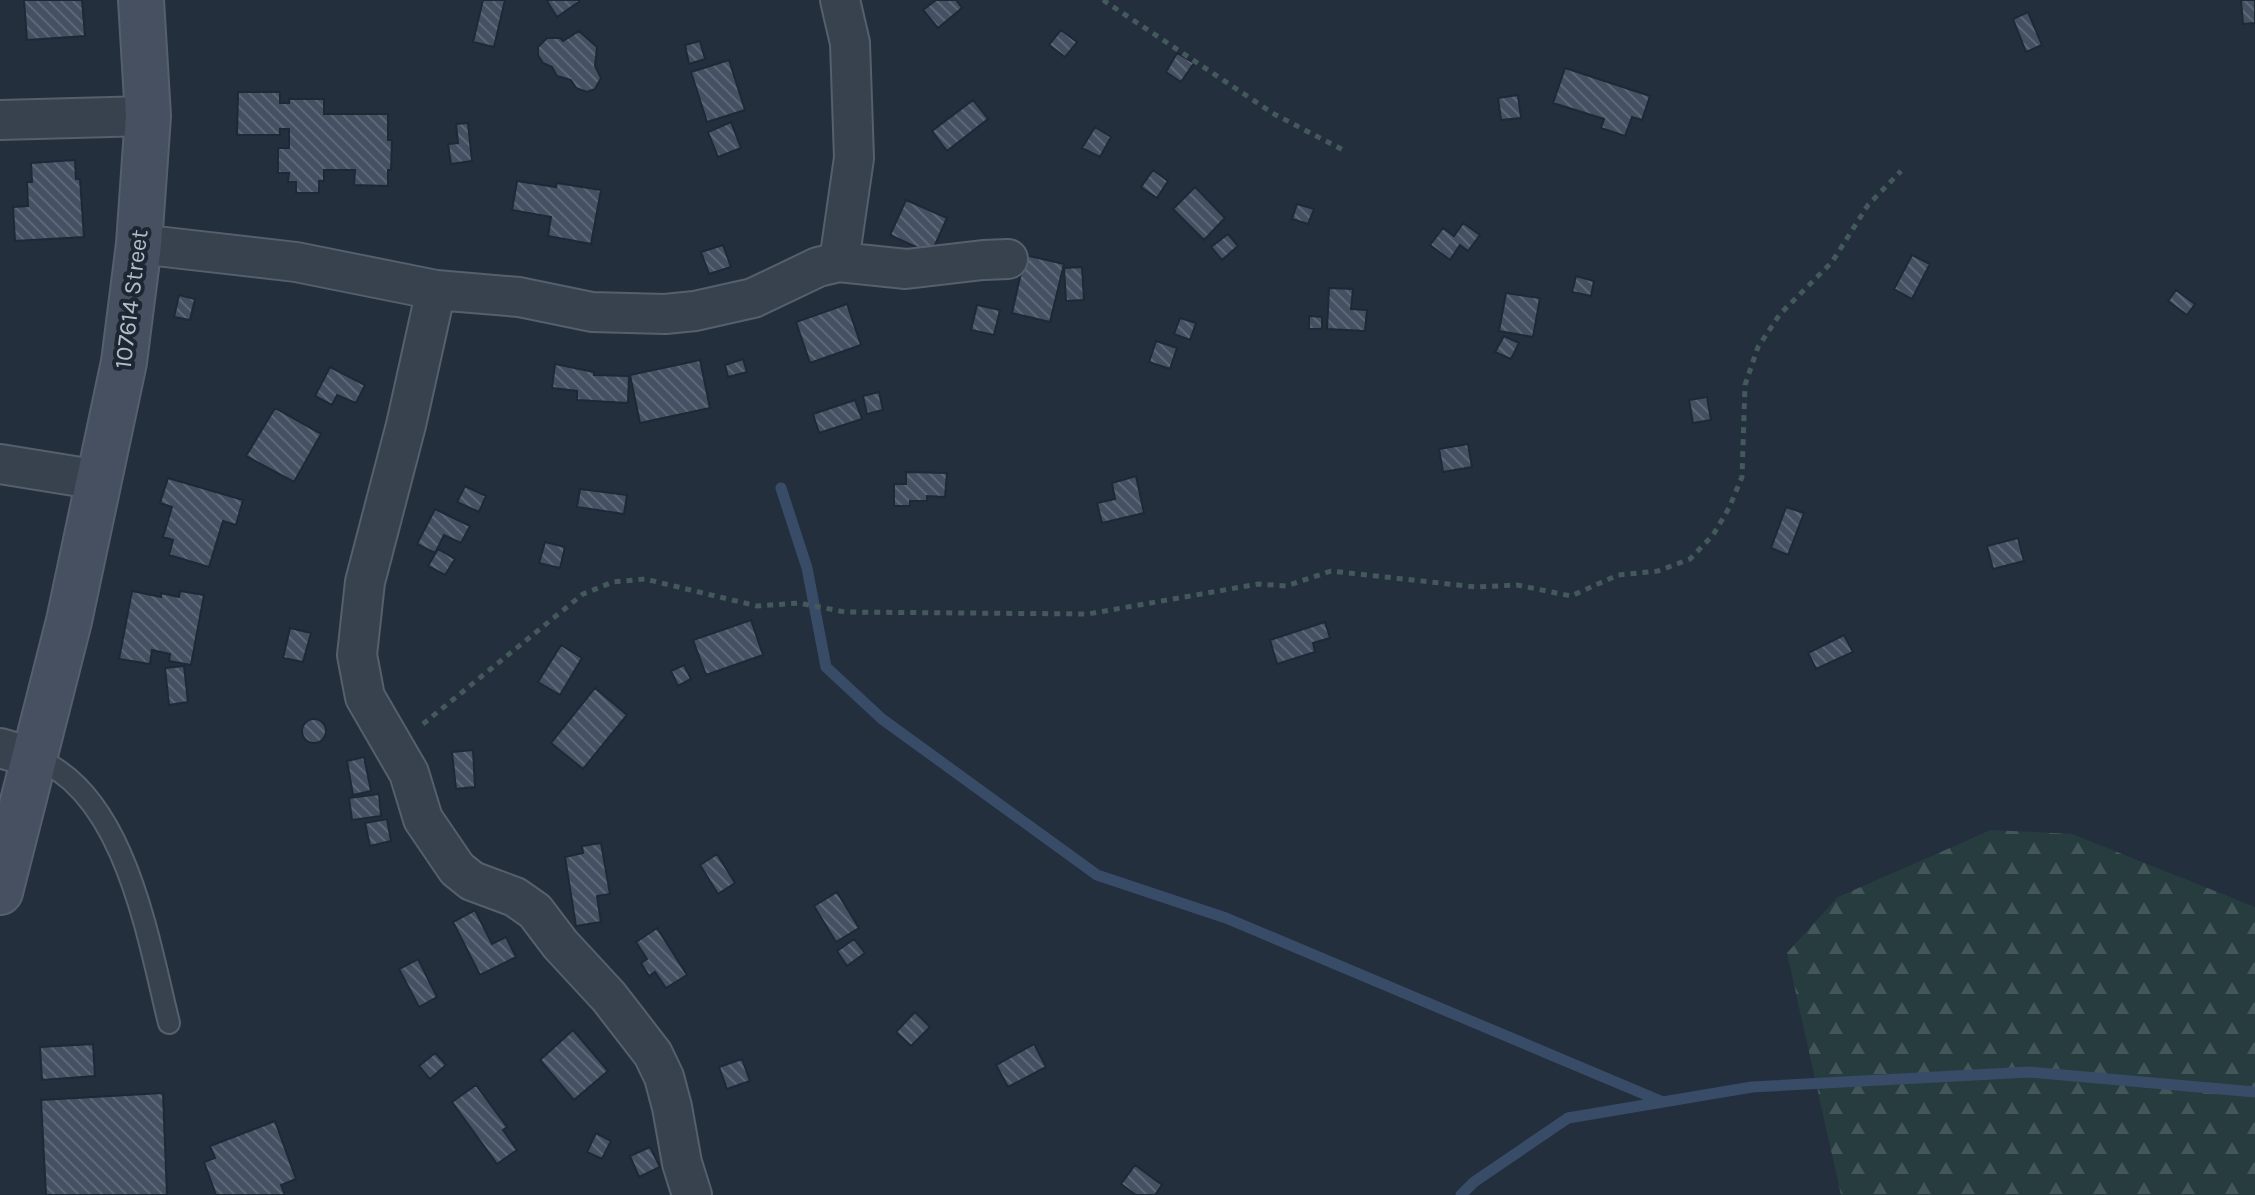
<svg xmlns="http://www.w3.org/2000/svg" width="2255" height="1195" font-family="Karla,sans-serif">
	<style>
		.forest { fill: url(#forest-firs) }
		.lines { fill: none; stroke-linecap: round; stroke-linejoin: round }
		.stream { stroke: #394c67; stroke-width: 11 }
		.building { fill: url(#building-back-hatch); stroke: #1f2835; stroke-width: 2 }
		.lane-casing { stroke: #565f6c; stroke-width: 24 }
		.street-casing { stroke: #565f6c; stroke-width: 42 }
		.secondary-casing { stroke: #565f6c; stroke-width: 48 }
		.path { stroke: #44595c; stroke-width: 5; stroke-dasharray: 6 6; stroke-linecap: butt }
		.lane { stroke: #38414e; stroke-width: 20 }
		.street { stroke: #38414e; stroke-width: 38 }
		.secondary { stroke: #465061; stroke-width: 44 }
		.labels { text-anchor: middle; stroke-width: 8; stroke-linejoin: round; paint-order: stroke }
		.street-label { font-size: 24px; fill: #b4bcc9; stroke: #1d2633 }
	</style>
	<defs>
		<pattern id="forest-firs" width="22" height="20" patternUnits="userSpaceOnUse" patternTransform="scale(2)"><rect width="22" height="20" fill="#263c3f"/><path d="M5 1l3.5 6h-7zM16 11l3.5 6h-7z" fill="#435659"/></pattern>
		<pattern id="building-back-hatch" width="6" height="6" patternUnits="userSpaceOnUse" patternTransform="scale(2)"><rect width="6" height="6" fill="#455162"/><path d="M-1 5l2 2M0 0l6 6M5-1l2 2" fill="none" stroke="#5d6877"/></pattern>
	</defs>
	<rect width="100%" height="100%" fill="#242f3e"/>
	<path class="forest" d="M1991,830L2072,834L2255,907V1195H1841L1787,953L1838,897Z"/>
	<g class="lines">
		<path class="stream" d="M781,488L807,568L826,667L882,719L1097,875L1226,918L1663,1102
			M1461,1195L1474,1182L1568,1118L1752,1087L2030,1072L2255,1092"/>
	</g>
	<path class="building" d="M24,0H82L85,36L27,40Z
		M483,0H505L494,47L473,42Z
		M549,0H580V1L557,17L547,1Z
		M936,0H956L962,8L938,28L923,10Z
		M2241,0H2255V23L2243,24Z
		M2028,12L2042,45L2026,52L2013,19Z
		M1061,30L1077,42L1065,57L1049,45Z
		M579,31L597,47L595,66L601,78L595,89L587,92L576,88L571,80L557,76L552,67L543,63L538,55V47L547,38H560L563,41Z
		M700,41L705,59L689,64L685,45Z
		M1177,53L1194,63L1181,82L1166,72Z
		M729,60L745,110L707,122L691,72Z
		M1565,68L1650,96L1642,120L1632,117L1625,136L1601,128L1604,119L1553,103Z
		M238,92H280V103H289V99H324V114H388V140H392L391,170H388V186L354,185L355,170H324V181H319V193H296V182H288L289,173H278V148H289V129H280V135H237Z
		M1518,95L1521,118L1501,120L1498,98Z
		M973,100L988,119L947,151L932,131Z
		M731,122L741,148L718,157L708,132Z
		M468,123L472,161L451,164L448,144L458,143L456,124Z
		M1095,127L1111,137L1100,157L1082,148Z
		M75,160L76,179H80L84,237L15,241L13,207L28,206L27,182H32L31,163Z
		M1153,170L1168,181L1157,198L1141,187Z
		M517,181L556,187L557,183L601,190L591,244L548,236L551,217L512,210Z
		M1195,187L1225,218L1204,240L1173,209Z
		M906,200L947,218L931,254L890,235Z
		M1297,204L1314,209L1308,224L1292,219Z
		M1463,223L1480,235L1468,251L1460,245L1450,260L1430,245L1443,228L1454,236Z
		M1228,234L1238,246L1222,260L1211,247Z
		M723,245L731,267L709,274L701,252Z
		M1025,255L1064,264L1050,322L1012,313Z
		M1912,255L1930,264L1912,299L1894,289Z
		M1082,267L1084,300L1066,301L1064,268Z
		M1576,276L1594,281L1591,296L1572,292Z
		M1329,288L1353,289L1351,309L1367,310L1365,331L1327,329Z
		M2176,290L2195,304L2187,315L2168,301Z
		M1506,293L1540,298L1533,337L1499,331Z
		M179,295L195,299L190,320L174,317Z
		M847,304L861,345L810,363L796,322Z
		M977,305L1000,310L994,335L971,330Z
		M1309,316L1322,317V329H1309Z
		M1180,318L1196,323L1190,340L1174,334Z
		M1504,336L1519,343L1511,359L1495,352Z
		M1156,341L1177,348L1170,369L1149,362Z
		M743,359L747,372L728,377L725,365Z
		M700,360L710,408L640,423L630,375Z
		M555,364L594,372V375L629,376L628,403L577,400V391L552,388Z
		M330,367L365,385L356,403L337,395L332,405L315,396Z
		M879,392L883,410L867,414L863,396Z
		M1707,397L1711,420L1693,423L1689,400Z
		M855,400L862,419L819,433L813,414Z
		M275,408L321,434L294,482L246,456Z
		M1468,444L1472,467L1443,472L1439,449Z
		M906,472L947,473L945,497L927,496V501H910V506H894V484H906Z
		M1136,476L1144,513L1102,523L1097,503L1115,499L1112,483Z
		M168,478L243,500L236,525L223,521L209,567L169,555L173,540L163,537L172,507L160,503Z
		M465,486L486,496L479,512L457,502Z
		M580,489L627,495L624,514L577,507Z
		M1786,507L1804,513L1788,555L1771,548Z
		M435,509L470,526L461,543L444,535L435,553L417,544Z
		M2018,538L2024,561L1993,569L1987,546Z
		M545,542L565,547L560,568L539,563Z
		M438,549L455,559L445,575L428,566Z
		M132,591L161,597V593L179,597L180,591L204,595L191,665L169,661L170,654L152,650L150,664L119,659Z
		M751,620L763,655L706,675L693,640Z
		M1325,622L1330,638L1313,643L1315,652L1277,664L1270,640Z
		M290,628L311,633L303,662L283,658Z
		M1844,635L1853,652L1816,669L1808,653Z
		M561,645L582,658L560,695L538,682Z
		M684,665L691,679L678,686L671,671Z
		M184,666L188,702L169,705L165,668Z
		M595,688L627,715L583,769L551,743Z
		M302 731a12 12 0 1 1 24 0a12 12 0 1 1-24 0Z
		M473,750L475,787L456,789L452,752Z
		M364,757L371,791L353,795L347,761Z
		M379,794L381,816L352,820L349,798Z
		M387,819L391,841L370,846L365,823Z
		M601,843L610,894L597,896L601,922L576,926L565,857L583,853L582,846Z
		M717,854L735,883L718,894L700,865Z
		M837,892L859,928L836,942L814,906Z
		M475,910L492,944L506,937L516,957L480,975L453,922Z
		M657,928L687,975L666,988L655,972L649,976L641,963L647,959L636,942Z
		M854,939L865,953L847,966L837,951Z
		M418,959L437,997L419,1007L399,969Z
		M915,1012L930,1027L911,1046L896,1032Z
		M573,1030L608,1071L574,1100L540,1060Z
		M93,1044L95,1076L42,1080L40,1047Z
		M1034,1044L1046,1067L1008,1087L996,1065Z
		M435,1053L446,1065L430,1079L419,1066Z
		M742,1059L750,1081L727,1089L719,1067Z
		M476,1085L507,1127L503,1130L517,1150L497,1164L452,1102Z
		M163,1093L167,1195H46L41,1100Z
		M275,1121L296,1179L281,1185L285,1195H216L204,1162L215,1158L210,1146Z
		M596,1133L611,1141L602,1159L587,1152Z
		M650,1147L660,1167L639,1177L630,1156Z
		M1135,1165L1162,1185L1155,1195H1136L1121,1184Z"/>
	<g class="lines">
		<defs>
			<path id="lane" d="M34,758C125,791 148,939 169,1023"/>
			<path id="street" d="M0,120L148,116
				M139,244L296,262L436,290L519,297L592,312L665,314L695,311L753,298L818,267L839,262L906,269L983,260L1008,259
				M839,262L854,158L850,43L840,0
				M436,290L406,425L365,582L357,655L365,697L409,773L423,819L457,869L472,881L515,897L535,911L560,944L609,997L653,1054L664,1077L672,1107L682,1163L692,1195
				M0,464L99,480
				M0,748L34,758"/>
			<path id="secondary" d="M0,892L69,621L124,362L139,244L148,116L141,0"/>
		</defs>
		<use href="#lane" class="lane-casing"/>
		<use href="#street" class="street-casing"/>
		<use href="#secondary" class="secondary-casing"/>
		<path class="path" d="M1103,0L1274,114L1347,152
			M423,724L583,594L613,582L645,579L757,606L799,603L845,612L1088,614L1258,584L1286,586L1331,571L1476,587L1517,585L1571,596L1618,575L1658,571L1690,559L1713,535L1729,508L1742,477L1745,385L1758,347L1780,314L1832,262L1868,205L1901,171"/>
		<use href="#lane" class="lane"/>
		<use href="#street" class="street"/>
		<use href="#secondary" class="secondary"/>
	</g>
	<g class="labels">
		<g class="street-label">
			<text transform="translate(131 299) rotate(-83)" y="8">107614 Street</text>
		</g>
	</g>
</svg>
